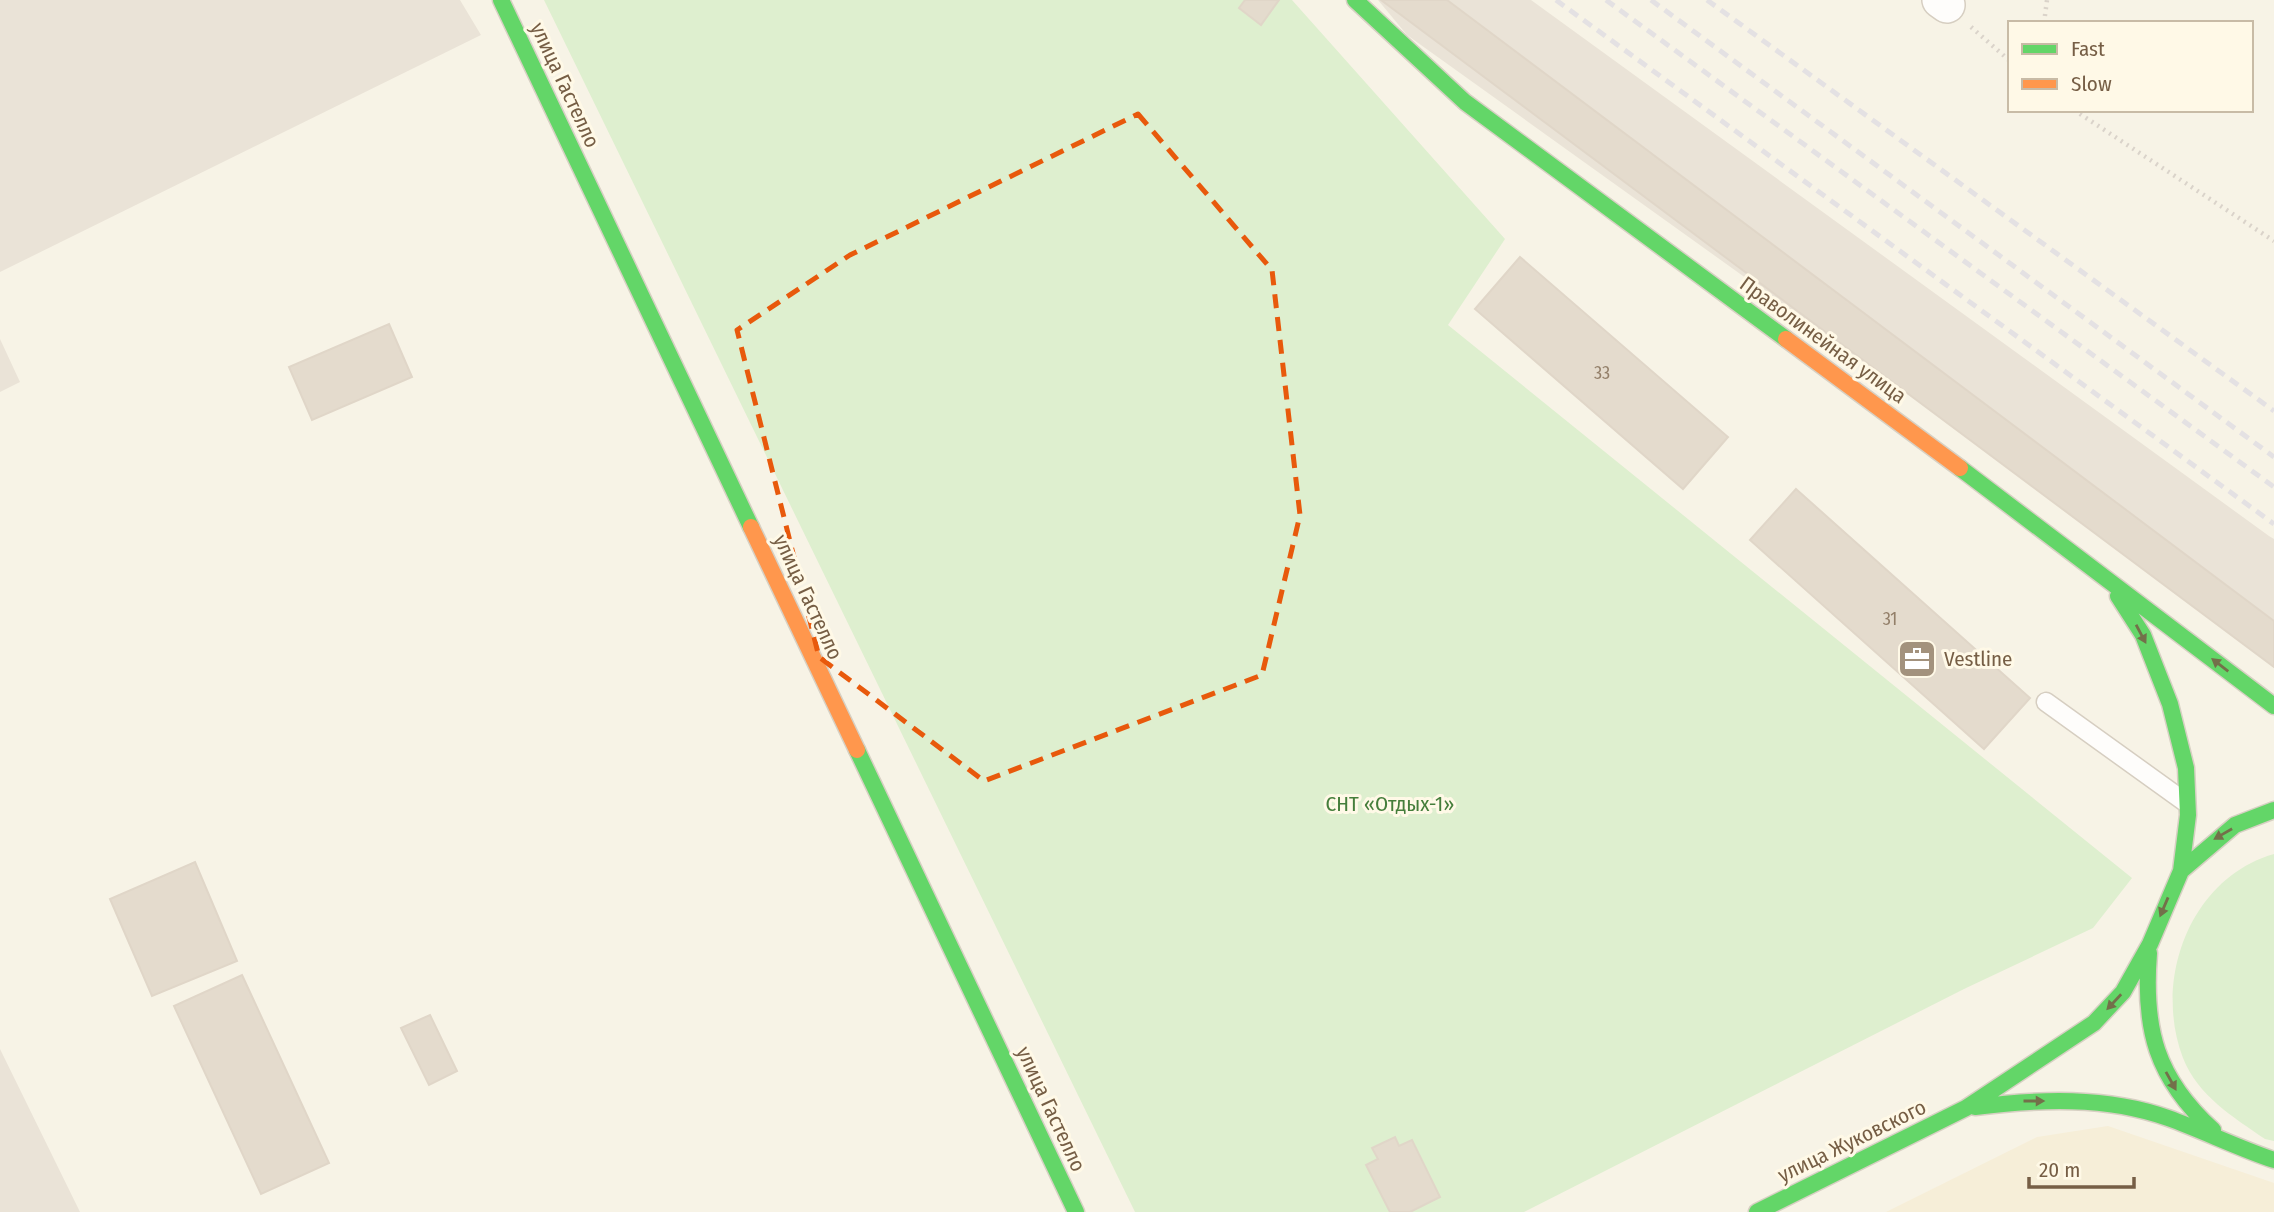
<svg xmlns="http://www.w3.org/2000/svg" width="2274" height="1212" font-family="'Fira Sans Condensed',sans-serif">
	<style>
		.residential { fill: #f6eed8 }
		.industrial { fill: #eae3d7 }
		.green { fill: #deefcf }
		.building { fill: #e4dbcd; stroke: #e0d6c8; stroke-width: 2 }
		.lines { fill: none; stroke-linecap: round; stroke-linejoin: round }
		.lane-casing { stroke: #d6cec1; stroke-width: 21 }
		.street-casing { stroke: #d6cec1; stroke-width: 38 }
		.fast-casing { stroke: #d7d0c3; stroke-width: 19 }
		.slow-casing { stroke: #d7d0c3; stroke-width: 19 }
		.path { stroke: #dad3ca; stroke-width: 4.5; stroke-dasharray: 2 5; stroke-linecap: butt }
		.lane { stroke: #fefdfb; stroke-width: 18 }
		.street { stroke: #fefdfb; stroke-width: 35 }
		.fast { stroke: #63d668; stroke-width: 16 }
		.slow { stroke: #ff974d; stroke-width: 16 }
		.rail { stroke: #e4e1e3; stroke-width: 5; stroke-dasharray: 10 7; stroke-linecap: butt }
		.oneway { fill: #73704a }
		.marked { fill: none; stroke: #e8590c; stroke-width: 5; stroke-dasharray: 14 9; stroke-linejoin: round }
		.labels { text-anchor: middle; stroke-width: 6; stroke-linejoin: round; paint-order: stroke }
		.number-label { font-size: 18px; fill: #937f69 }
		.street-label { font-size: 21px; fill: #765e45; stroke: #fff9e7 }
		.poi-label { font-size: 21px; fill: #765e45; stroke: #fff9e7; text-anchor: start }
		.park-label { font-size: 21px; fill: #457e3b; stroke: #fff9e7 }
	</style>
	<rect width="100%" height="100%" fill="#f7f3e6"/>
	<path class="residential" d="M2108,1126L2274,1183V1212H1886L2037,1137Z"/>
	<path class="industrial" d="M0,0H460L481,35L0,272Z
		M1378,0H1531L2269,536L2274,539V665L1948,423L1407,35Z
		M0,339L20,382L0,392Z
		M0,1049L80,1212H0Z"/>
	<path class="green" d="M544,0H1292L1505,239L1448,325L2132,878L2093,928L1964,989L1524,1212H1135Z
		M2274,854V1141L2265,1139C2233,1117 2198,1096 2183,1058C2153,980 2190,878 2274,854Z"/>
	<path class="building" d="M1245,0H1279L1261,25L1239,8Z
		M1381,0H1447L2274,621V667Z
		M1520,257L1728,437L1683,489L1475,309Z
		M389,324L412,377L312,420L289,367Z
		M1796,489L2030,698L1984,749L1750,540Z
		M195,862L237,961L152,996L110,899Z
		M242,975L329,1163L261,1194L174,1006Z
		M430,1015L457,1071L429,1085L401,1028Z
		M1395,1137L1399,1146L1412,1140L1440,1197L1410,1212H1390L1366,1165L1378,1159L1372,1148Z"/>
	<g class="lines">
		<defs>
			<path id="lane" d="M2046,702L2185,802"/>
			<path id="street" d="M1940,0L1947,5"/>
			<path id="fast" d="M501,0L751,527
				M1355,0L1465,102L1786,339
				M1960,468L2274,706
				M857,750L1076,1212
				M2181,871L2235,825L2274,810
				M2149,953C2143,1029 2156,1078 2213,1130
				M1975,1107C2039,1099 2106,1096 2168,1118C2204,1131 2238,1148 2274,1160
				M1757,1212L1966,1108L2094,1023L2123,992L2150,944L2181,871L2188,815L2186,768L2170,704L2143,635L2118,596"/>
			<path id="slow" d="M1786,339L1960,468
				M751,527L857,750"/>
		</defs>
		<use href="#lane" class="lane-casing"/>
		<use href="#street" class="street-casing"/>
		<use href="#fast" class="fast-casing"/>
		<use href="#slow" class="slow-casing"/>
		<path class="path" d="M2044,23L2047,0
			M1971,27L2010,61
			M2074,110L2274,241"/>
		<use href="#lane" class="lane"/>
		<use href="#street" class="street"/>
		<use href="#fast" class="fast"/>
		<use href="#slow" class="slow"/>
		<path class="rail" d="M1556,0L2274,524
			M1606,0L2274,487
			M1651,0L2274,457
			M1707,0L2274,411"/>
	</g>
	<defs><path id="oneway-solid" d="M-6-.8H1V-3.2L6.5 0L1 3.2V.8H-6Z" transform="scale(1.75)"/></defs>
	<g class="oneway">
		<use href="#oneway-solid" transform="translate(2141 634) rotate(62)"/>
		<use href="#oneway-solid" transform="translate(2220 665) rotate(-142)"/>
		<use href="#oneway-solid" transform="translate(2223 834) rotate(150)"/>
		<use href="#oneway-solid" transform="translate(2164 907) rotate(113)"/>
		<use href="#oneway-solid" transform="translate(2114 1002) rotate(133)"/>
		<use href="#oneway-solid" transform="translate(2171 1081) rotate(61)"/>
		<use href="#oneway-solid" transform="translate(2034 1101)"/>
	</g>
	<path class="marked" d="M1138,114L1272,270L1300,515L1262,675L984,781L819,657L737,330L850,255Z"/>
	<defs>
		<symbol id="office-square" viewBox="-11 -11 22 22"><rect x="-9" y="-9" width="18" height="18" rx="4" fill="#a3927d" stroke="#fff9e7"/><path d="M-6-3h4V-5.5h4V-3h4V5H-6ZM-1-4.5V-3h2v-1.5ZM-6 0V1H6V0Z" fill="#fff"/></symbol>
	</defs>
	<g fill-rule="evenodd">
		<use href="#office-square" x="1895" y="637" width="44" height="44"/>
	</g>
	<g class="labels">
		<g class="number-label">
			<text x="1602" y="379">33</text>
			<text x="1890" y="625">31</text>
		</g>
		<g class="street-label">
			<text transform="translate(565 85) rotate(65)" y="7">улица Гастелло</text>
			<text transform="translate(1823 340) rotate(36)" y="7">Праволинейная улица</text>
			<text transform="translate(808 597) rotate(65)" y="7">улица Гастелло</text>
			<text transform="translate(1051 1109) rotate(65)" y="7">улица Гастелло</text>
			<text transform="translate(1852 1141) rotate(-26)" y="7">улица Жуковского</text>
		</g>
		<g class="poi-label">
			<text x="1944" y="666">Vestline</text>
		</g>
		<g class="park-label">
			<text x="1390" y="811">СНТ «Отдых-1»</text>
		</g>
	</g>
	<rect x="2008" y="21" width="245" height="91" fill="#fff9e7" stroke="#c8bba6" stroke-width="2"/>
	<rect x="2022" y="44" width="35" height="10" fill="#63d668" stroke="#c8bba6" stroke-width="2"/>
	<text x="2071" y="56" font-size="21" fill="#765e45">Fast</text>
	<rect x="2022" y="79" width="35" height="10" fill="#ff974d" stroke="#c8bba6" stroke-width="2"/>
	<text x="2071" y="91" font-size="21" fill="#765e45">Slow</text>
	<path d="M2029 1177v10h105v-10" fill="none" stroke="#765e45" stroke-width="3.5"/>
	<text x="2039" y="1177" font-size="21" fill="#765e45" stroke="#fff9e7" stroke-width="5" paint-order="stroke">20 m</text>
</svg>
